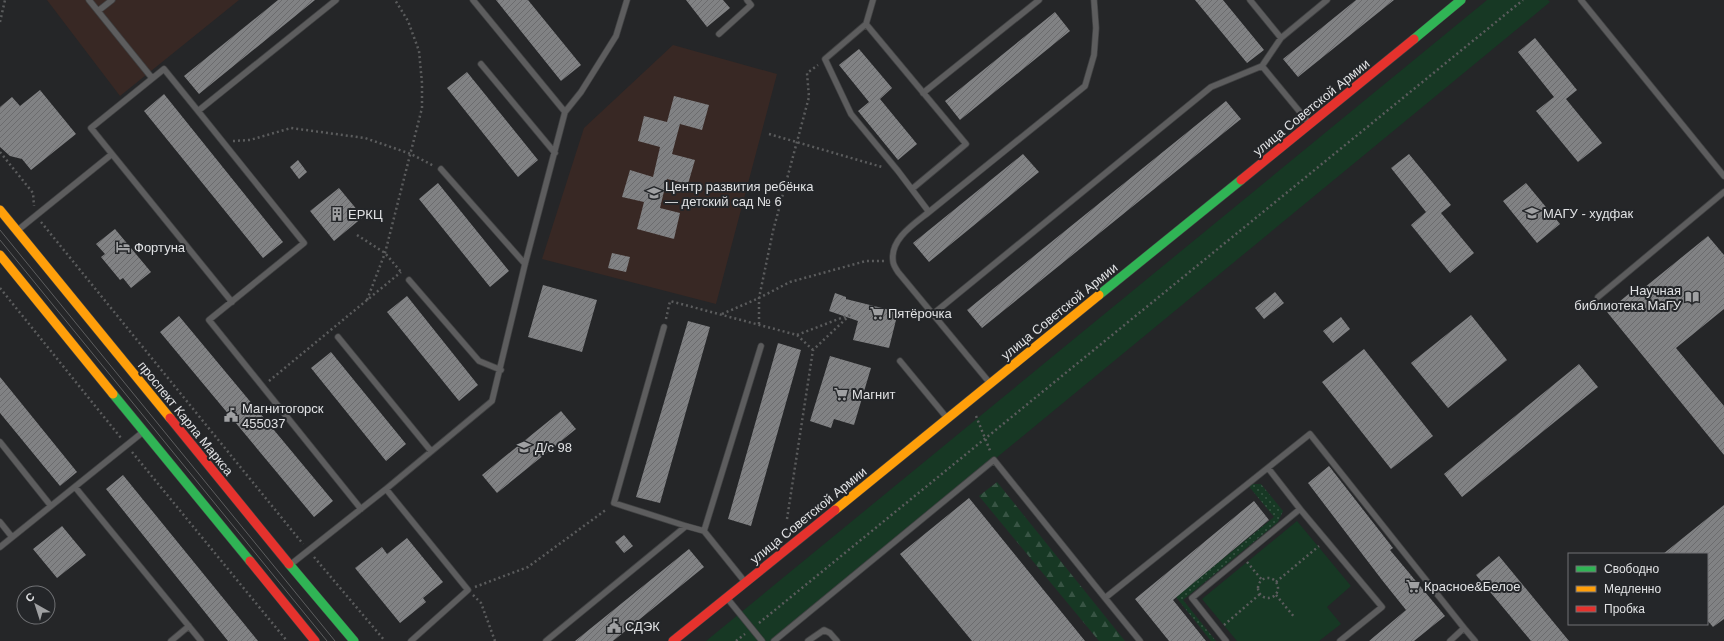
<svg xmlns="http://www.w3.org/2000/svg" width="1724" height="641" font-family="Arial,sans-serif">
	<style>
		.education { fill: #382824 }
		.forest { fill: url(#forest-firs) }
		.park { fill: #173824 }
		.garden { fill: url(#garden-dots) }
		.building { fill: url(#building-hatch) }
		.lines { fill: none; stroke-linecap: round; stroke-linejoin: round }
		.lane-casing { stroke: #414243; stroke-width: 7 }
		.fast-casing { stroke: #414243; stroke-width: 10 }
		.slow-casing { stroke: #414243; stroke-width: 10 }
		.jam-casing { stroke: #414243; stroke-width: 10 }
		.path { stroke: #5b5c5d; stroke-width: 2.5; stroke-dasharray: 2 3; stroke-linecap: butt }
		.lane { stroke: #5d5d5e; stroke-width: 5.5 }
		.fast { stroke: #30b455; stroke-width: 9 }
		.slow { stroke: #ff9f0a; stroke-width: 9 }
		.jam { stroke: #e5322d; stroke-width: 9 }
		.tram { stroke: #5d5e5f; stroke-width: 1 }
		.labels { text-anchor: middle; stroke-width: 4; stroke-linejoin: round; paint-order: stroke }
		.street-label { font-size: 13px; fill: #e1e2e4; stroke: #242629 }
		.poi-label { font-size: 13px; fill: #e1e2e4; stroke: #242629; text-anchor: start }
	</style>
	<defs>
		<pattern id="forest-firs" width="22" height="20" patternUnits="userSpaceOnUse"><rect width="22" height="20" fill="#173824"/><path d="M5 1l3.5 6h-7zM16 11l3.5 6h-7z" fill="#385444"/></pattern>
		<pattern id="garden-dots" width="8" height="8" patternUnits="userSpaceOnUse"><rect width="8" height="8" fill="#173824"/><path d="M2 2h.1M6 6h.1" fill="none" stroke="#385444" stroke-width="1.8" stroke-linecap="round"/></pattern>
		<pattern id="building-hatch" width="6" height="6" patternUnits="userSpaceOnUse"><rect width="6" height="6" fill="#818284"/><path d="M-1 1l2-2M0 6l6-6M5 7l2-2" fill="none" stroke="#6c6c6e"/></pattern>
	</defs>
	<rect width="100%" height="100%" fill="#252628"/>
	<path class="education" d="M47,0H239L120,96Z
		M673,45L777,74L716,304L542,259L584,128Z"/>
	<path class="forest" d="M997,482L1125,641H1099L979,496Z"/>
	<path class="park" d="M1487,0H1548L1550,2L774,641H706Z
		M1297,521L1351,586L1327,607L1341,624L1319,641H1237L1202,599Z"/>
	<path class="garden" d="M1247,484H1261L1283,511L1278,522L1183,600L1216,641H1211L1176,597L1274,517Z"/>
	<path class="building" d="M278,0H315L199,94L184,76Z
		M496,0H528L581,65L561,81Z
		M686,0H723L730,8L707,27Z
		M1195,0H1223L1264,50L1247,63Z
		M1356,0H1394L1298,77L1283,59Z
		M1055,12L1070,31L960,120L945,101Z
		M1535,38L1577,90L1566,99L1602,143L1578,162L1536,111L1554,97L1518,52Z
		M859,49L892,88L880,99L917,144L898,160L858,111L869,102L839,65Z
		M467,72L538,160L518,177L447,88Z
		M40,90L76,134L31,170L22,159L10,156L0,147V107L12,97L20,106Z
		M164,94L283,242L263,258L144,111Z
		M674,96L709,105L702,130L680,124L672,154L695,160L688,184L667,179L660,208L680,213L674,239L637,229L644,202L622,197L630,170L653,177L660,147L638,141L644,116L667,122Z
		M1226,101L1241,119L982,328L967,310Z
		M1023,154L1039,172L929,262L913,243Z
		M1409,154L1451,205L1441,213L1474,253L1450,273L1411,225L1426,212L1391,168Z
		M298,160L307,172L299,179L290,167Z
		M438,183L509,271L490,287L419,199Z
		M1526,183L1560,224L1537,243L1503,201Z
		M339,188L363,217L334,241L310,211Z
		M115,229L151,272L131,288L123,278L120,280L101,257L105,254L96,244Z
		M1708,236L1724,255V309L1676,348L1724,406V455L1607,312L1631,292L1634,296Z
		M612,253L630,257L626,272L608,268Z
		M543,285L597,300L582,352L528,337Z
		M1275,292L1284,303L1264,319L1255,308Z
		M835,293L846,297V299L898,312L889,348L853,340L858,321L829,311Z
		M407,296L478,385L459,401L387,312Z
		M1471,315L1507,360L1448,408L1411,363Z
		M179,316L333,501L314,517L160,332Z
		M1341,317L1350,329L1333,343L1323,331Z
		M688,321L710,327L660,503L636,497Z
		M778,343L801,350L751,526L728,519Z
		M1364,349L1433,436L1391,469L1322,382Z
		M331,352L406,444L386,461L311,368Z
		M830,356L871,368L854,425L834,419L831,428L810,421Z
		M1579,364L1598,387L1462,497L1444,474Z
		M0,377L77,472L60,486L0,413Z
		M561,411L576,429L497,493L482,475Z
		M1329,466L1393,548L1390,550L1445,616L1414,641H1369L1406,610L1382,580L1308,483Z
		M123,475L258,641H228L106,489Z
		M969,498L1085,641H972L900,554Z
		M1254,501L1269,520L1173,600L1206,641H1169L1135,599Z
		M1724,505V619L1713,627L1707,620V554H1663Z
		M62,526L86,555L57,578L33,549Z
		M624,535L633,546L624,553L615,542Z
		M407,538L443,582L423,598L426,602L400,623L355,568L382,547L387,554Z
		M689,549L704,567L613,641H575Z
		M1499,556L1569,641H1531L1476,575Z"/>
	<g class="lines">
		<defs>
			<path id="lane" d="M89,0L152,78
				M473,0L565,112
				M873,0L866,24L825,59L851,114L898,171L929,212C914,224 890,239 893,261C893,264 896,269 898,272L989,382
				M1250,0L1281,38
				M1581,0L1724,176
				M98,11L112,0
				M866,24L966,144L912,189
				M719,34L751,5L747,0
				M481,64L555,153
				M1262,66L1281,38L1327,0
				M923,93L1039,0
				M198,111L304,243L209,320L361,509
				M112,154L232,302
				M441,169L525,264
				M929,212L1085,86L1094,55L1096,28L1094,0
				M18,230L112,154L91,128L164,69L198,111L336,0
				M409,280L479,361L501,370
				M1598,297L1724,192
				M933,314L1211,87L1262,66L1309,123
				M664,327L614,503L686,526
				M338,337L431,451
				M900,361L947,418
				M0,442L51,506
				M75,487L201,641
				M386,489L468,590L411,641
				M1300,509L1382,607L1340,641
				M0,522L12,537
				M704,531L761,346
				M0,547L143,432
				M290,565L386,489L492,401L525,264L565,112L581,92L616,36L627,0
				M727,598L762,641
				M1105,598L1140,641
				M171,641L189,626
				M546,641L686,526L704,531L745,582
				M774,641L994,460L1105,598L1310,434L1464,628
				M808,641L824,630L830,633L837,641
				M1226,641L1192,598L1300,509L1268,468
				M1450,641L1464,628L1475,641"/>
			<path id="fast" d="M1414,39L1461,0
				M1099,295L1241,180
				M113,394L250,561
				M289,564L354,641"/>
			<path id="slow" d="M0,210L170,418
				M0,255L113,394
				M835,510L1099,295"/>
			<path id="jam" d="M1241,180L1414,39
				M170,418L289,564
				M250,561L315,641
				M673,641L835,510"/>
		</defs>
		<use href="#lane" class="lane-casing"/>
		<use href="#fast" class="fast-casing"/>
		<use href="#slow" class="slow-casing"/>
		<use href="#jam" class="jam-casing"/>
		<path class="path" d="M0,22L5,0
			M769,134L882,167
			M233,141L250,140L291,128L365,138L411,154L434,166
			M0,152L33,193L34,206
			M41,222L303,544
			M357,235L385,253L401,272
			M0,288L121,438
			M367,300L385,253L422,108V83L419,51L408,21L395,0
			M722,314L759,298L790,282L866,261H884
			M666,319L670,301L797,335L813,350
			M759,324V298L773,231L809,97L807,73L818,65
			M797,335L849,315
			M269,381L401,272
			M976,416L991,453
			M132,452L287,641
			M787,519L813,350L851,314
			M314,557L385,641
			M1247,562L1262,580
			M1258 588a10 10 0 1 1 20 0a10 10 0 1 1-20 0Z
			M1276,582L1319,546
			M475,587L528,567L607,509
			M473,595L481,603L495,641
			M1276,595L1295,618
			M759,623L1523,0
			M1224,625L1260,594
			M736,641L745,634"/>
		<use href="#lane" class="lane"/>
		<use href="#fast" class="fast"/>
		<use href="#slow" class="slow"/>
		<use href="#jam" class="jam"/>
		<path class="tram" d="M0,230L335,641
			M0,240L327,641"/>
	</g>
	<defs>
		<symbol id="school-bare" viewBox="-9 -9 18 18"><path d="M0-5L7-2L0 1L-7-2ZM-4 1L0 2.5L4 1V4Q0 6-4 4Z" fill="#9fa0a2" stroke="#242629" stroke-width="2.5" paint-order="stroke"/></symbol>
		<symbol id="university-bare" viewBox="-9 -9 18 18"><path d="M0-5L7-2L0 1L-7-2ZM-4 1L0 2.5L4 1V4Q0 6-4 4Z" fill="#9fa0a2" stroke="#242629" stroke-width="2.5" paint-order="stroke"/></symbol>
		<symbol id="building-bare" viewBox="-9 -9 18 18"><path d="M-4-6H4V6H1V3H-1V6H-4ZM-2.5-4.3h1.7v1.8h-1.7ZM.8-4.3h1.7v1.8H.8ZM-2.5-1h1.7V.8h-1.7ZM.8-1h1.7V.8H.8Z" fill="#9fa0a2" stroke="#242629" stroke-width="2.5" paint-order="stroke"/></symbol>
		<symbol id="hotel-bare" viewBox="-9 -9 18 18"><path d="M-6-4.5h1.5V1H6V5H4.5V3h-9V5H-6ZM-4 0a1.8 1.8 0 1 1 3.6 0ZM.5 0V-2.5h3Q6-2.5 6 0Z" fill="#9fa0a2" stroke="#242629" stroke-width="2.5" paint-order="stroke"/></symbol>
		<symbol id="library-bare" viewBox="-9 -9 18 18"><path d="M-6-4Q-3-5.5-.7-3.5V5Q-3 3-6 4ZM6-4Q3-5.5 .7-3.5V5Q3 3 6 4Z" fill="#9fa0a2" stroke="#242629" stroke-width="2.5" paint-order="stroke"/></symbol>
		<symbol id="supermarket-bare" viewBox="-9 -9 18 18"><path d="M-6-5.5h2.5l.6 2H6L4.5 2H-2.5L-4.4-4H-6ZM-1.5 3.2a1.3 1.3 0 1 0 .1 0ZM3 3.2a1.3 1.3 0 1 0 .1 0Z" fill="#9fa0a2" stroke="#242629" stroke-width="2.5" paint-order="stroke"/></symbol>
		<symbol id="civic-bare" viewBox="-9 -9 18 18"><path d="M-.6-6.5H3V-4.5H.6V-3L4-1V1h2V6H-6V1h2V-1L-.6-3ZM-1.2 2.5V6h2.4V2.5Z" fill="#9fa0a2" stroke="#242629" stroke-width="2.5" paint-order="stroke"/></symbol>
	</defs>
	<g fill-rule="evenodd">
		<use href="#school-bare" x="644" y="183" width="20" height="20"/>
		<use href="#university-bare" x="1522" y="203" width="20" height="20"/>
		<use href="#building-bare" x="327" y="204" width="20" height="20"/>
		<use href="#hotel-bare" x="113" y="237" width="20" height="20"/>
		<use href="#library-bare" x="1682" y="287" width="20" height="20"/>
		<use href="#supermarket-bare" x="867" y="303" width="20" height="20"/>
		<use href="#supermarket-bare" x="831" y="384" width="20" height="20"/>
		<use href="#civic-bare" x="221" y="405" width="20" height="20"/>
		<use href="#school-bare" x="514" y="437" width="20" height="20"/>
		<use href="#supermarket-bare" x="1403" y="576" width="20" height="20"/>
		<use href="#civic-bare" x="604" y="616" width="20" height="20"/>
	</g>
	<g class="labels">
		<g class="street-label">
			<text transform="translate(1311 107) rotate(-39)" y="5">улица Советской Армии</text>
			<text transform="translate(1059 311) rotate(-39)" y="5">улица Советской Армии</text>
			<text transform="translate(186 418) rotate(51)" y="5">проспект Карла Маркса</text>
			<text transform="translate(808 515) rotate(-39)" y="5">улица Советской Армии</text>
		</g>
		<g class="poi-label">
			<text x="665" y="191">Центр развития ребёнка<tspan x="665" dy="15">— детский сад № 6</tspan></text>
			<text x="1543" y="218">МАГУ - худфак</text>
			<text x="348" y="219">ЕРКЦ</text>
			<text x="134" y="252">Фортуна</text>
			<text x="1681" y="295" text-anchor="end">Научная<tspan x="1681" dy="15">библиотека МаГУ</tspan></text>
			<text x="888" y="318">Пятёрочка</text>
			<text x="852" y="399">Магнит</text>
			<text x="242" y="413">Магнитогорск<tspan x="242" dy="15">455037</tspan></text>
			<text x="535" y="452">Д/с 98</text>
			<text x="1424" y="591">Красное&amp;Белое</text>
			<text x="625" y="631">СДЭК</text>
		</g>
	</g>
	<rect x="1568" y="553" width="140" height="72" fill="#242629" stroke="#707174"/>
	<rect x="1576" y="566" width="20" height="6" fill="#30b455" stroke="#707174"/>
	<text x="1604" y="573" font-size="12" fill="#e1e2e4">Свободно</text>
	<rect x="1576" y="586" width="20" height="6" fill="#ff9f0a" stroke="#707174"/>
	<text x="1604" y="593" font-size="12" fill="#e1e2e4">Медленно</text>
	<rect x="1576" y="606" width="20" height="6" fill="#e5322d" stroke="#707174"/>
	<text x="1604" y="613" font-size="12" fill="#e1e2e4">Пробка</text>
	<g transform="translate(36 605) rotate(321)"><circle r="19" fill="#242629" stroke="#707174"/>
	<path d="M0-3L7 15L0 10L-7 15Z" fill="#9fa0a2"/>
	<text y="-6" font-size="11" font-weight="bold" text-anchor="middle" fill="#e1e2e4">С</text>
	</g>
</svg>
